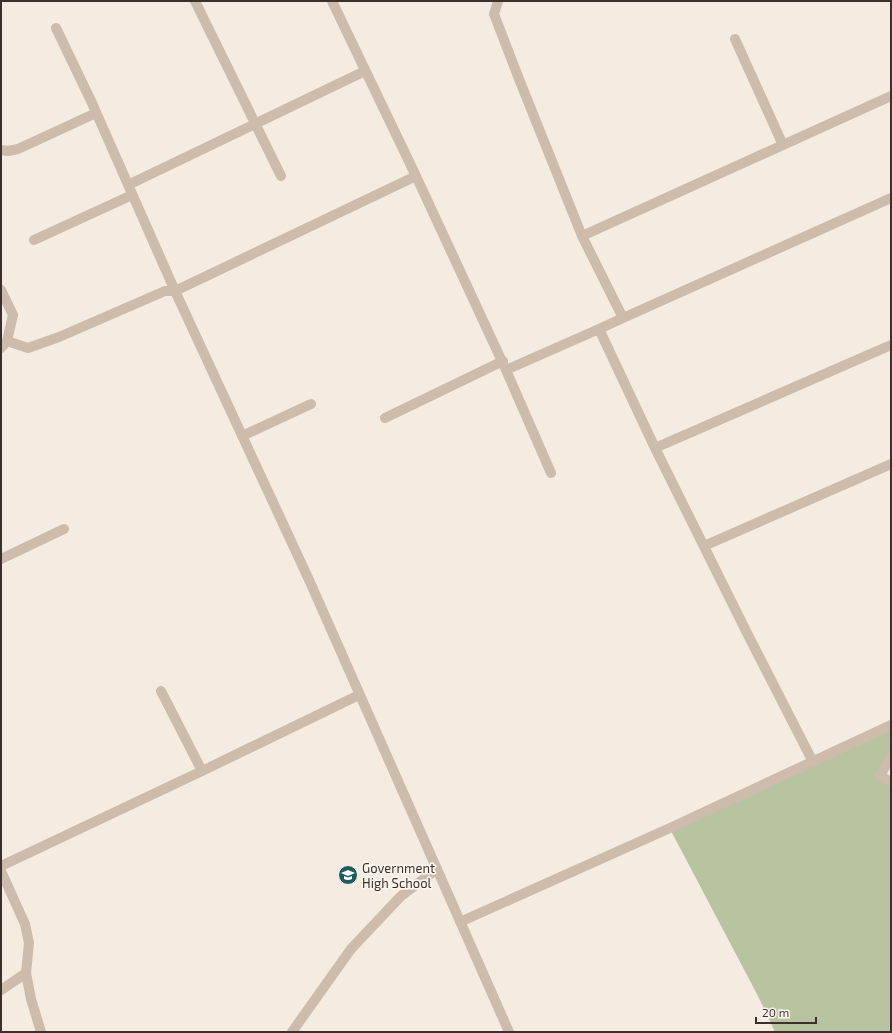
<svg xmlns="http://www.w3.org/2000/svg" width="892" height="1033" font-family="'Exo 2',sans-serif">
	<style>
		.green { fill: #b8c4a0 }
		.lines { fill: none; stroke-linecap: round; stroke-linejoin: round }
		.minor { stroke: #cdbbac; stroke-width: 10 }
		.labels { text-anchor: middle; stroke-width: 3.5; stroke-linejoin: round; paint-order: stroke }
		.poi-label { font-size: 13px; fill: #3b302b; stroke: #fbf5ee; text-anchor: start }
	</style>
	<rect width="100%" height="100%" fill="#f4ebe1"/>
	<path class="green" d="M891,725V756L880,776L891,782V1032H775L758,996L670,829Z"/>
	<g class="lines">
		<path class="minor" d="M195,1L281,176
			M332,1L416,176
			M498,1L494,14L519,79L582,236
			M56,28L92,103L175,291L310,582L509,1032
			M735,39L783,145
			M891,96L582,236L623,318L891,198
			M1,150L8,151L18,149L96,113
			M128,185L365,71
			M34,240L132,195
			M1,290L13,315L7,341L1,348
			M623,318L599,329L655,448L891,345
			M7,341L28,348L59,337L165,291H175L416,176L506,370L599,329
			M506,370L551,473
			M385,418L503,361
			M242,436L311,404
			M655,448L747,633L813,762
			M704,546L891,464
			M1,559L64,529
			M161,691L202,771
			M891,756L880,776L891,782
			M1,866L202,771L359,695
			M1,871L25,924L29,943L26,973L31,999L41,1032
			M460,922L670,828L891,725
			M1,990L26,973
			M292,1032L351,949L401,896L437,869"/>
	</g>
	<defs>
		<symbol id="school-disc" viewBox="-11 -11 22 22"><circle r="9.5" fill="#1f5a5e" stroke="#fbf5ee"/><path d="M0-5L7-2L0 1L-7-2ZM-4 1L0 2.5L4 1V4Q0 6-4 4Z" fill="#fff"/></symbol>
	</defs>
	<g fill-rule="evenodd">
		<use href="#school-disc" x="337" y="864" width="22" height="22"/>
	</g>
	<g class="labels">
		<g class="poi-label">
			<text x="362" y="873">Government<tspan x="362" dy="15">High School</tspan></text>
		</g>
	</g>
	<rect width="892" height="1033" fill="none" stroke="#3b302b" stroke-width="4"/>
	<path d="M756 1017v6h60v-6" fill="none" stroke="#3b302b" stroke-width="2"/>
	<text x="762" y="1017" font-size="12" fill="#3b302b" stroke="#fbf5ee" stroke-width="3" paint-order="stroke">20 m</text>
</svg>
